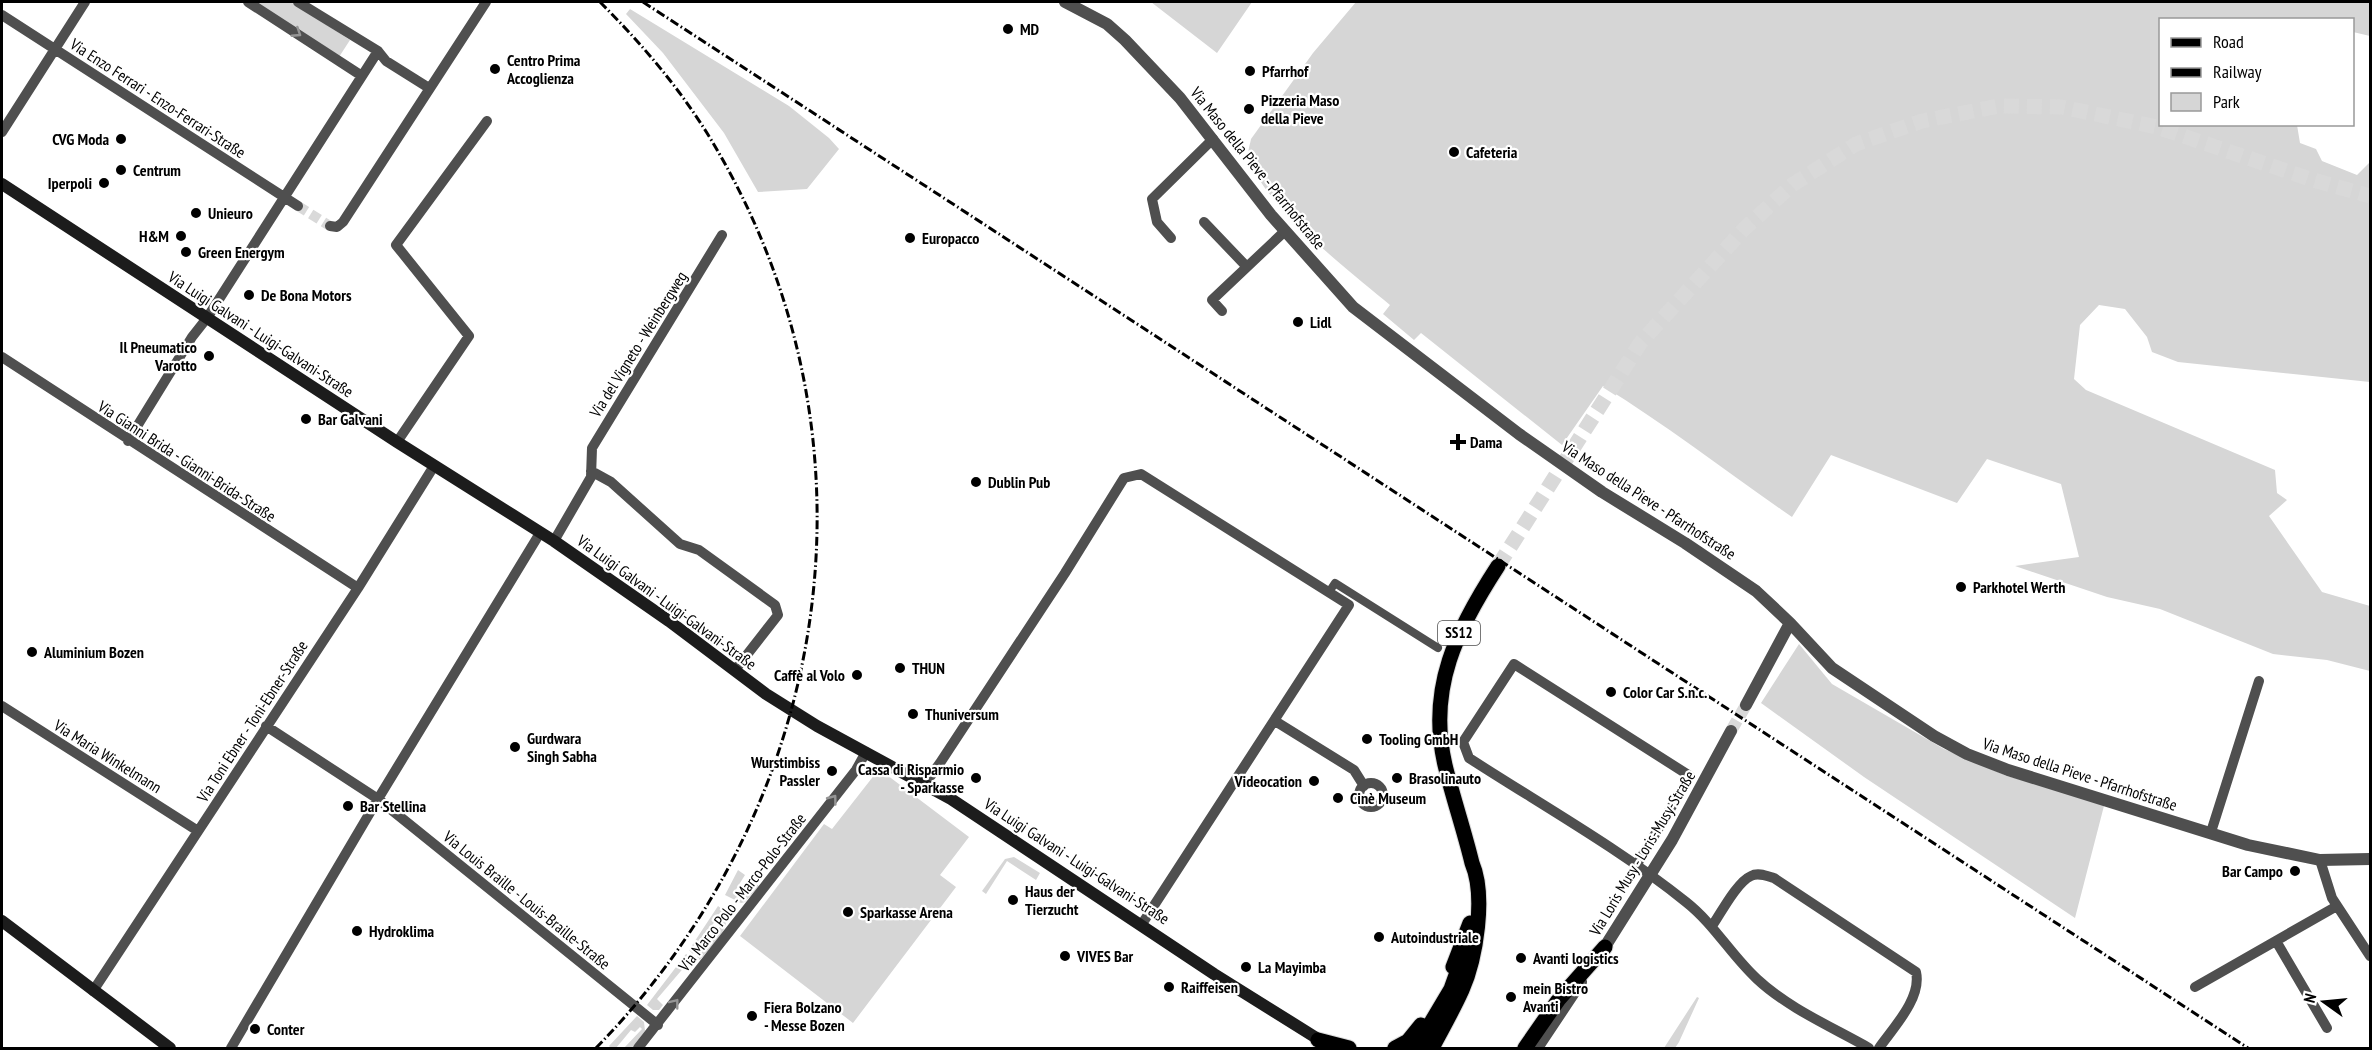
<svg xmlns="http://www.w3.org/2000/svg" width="2372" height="1050" font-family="'PT Sans Narrow',sans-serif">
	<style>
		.green { fill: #d6d6d6 }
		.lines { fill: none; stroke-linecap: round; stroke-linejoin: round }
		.minor-tunnel { stroke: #d9d9d9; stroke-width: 10; stroke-dasharray: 10 5; stroke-linecap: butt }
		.tertiary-tunnel { stroke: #d9d9d9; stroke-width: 12; stroke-dasharray: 12 6; stroke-linecap: butt }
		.primary-tunnel { stroke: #d9d9d9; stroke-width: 15; stroke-dasharray: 15 8; stroke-linecap: butt }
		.primary-casing { stroke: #dbdbdb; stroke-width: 17 }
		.pedestrian { stroke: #4f4f4f; stroke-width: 8 }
		.minor { stroke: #4f4f4f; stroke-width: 10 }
		.tertiary { stroke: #4f4f4f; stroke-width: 12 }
		.secondary { stroke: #1c1c1c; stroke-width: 12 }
		.primary { stroke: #000; stroke-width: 15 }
		.rail { stroke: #000; stroke-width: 3; stroke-dasharray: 9 3 1.5 3; stroke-linecap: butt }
		.oneway { stroke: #959595 }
		.poi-dot { fill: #000; stroke: #fff; stroke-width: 2 }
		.labels { text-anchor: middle; stroke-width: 4.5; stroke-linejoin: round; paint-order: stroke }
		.shield { fill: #fff; stroke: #4c4c4c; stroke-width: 1.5 }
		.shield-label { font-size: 15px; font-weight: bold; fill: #000 }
		.poi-label { font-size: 16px; font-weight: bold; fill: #000; stroke: #fff; text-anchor: start }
		.street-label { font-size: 16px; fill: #000; stroke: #fff }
	</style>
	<rect width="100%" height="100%" fill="#fff"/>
	<path class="green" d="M253,2H291L350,40L339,57Z
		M1151,2H1252L1217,53Z
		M1356,2H2370V36L2353,32L2352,20H2160V124L2297,125L2300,143L2316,149L2322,161L2357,175L2370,162V382L2178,362L2152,352L2147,337L2125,309L2099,305L2080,325L2074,379L2086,390L2275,470L2277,493L2287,500L2269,516L2322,592L2370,606V671L2327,660L2273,654L2160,609L2107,597L2015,566L2079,557L2061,484L1987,459L1957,503L1831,455L1792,517C1728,473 1668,426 1603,386L1562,445L1421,333L1414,340L1383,314L1390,305C1352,273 1260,203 1249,157C1247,152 1250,145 1251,139L1313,53Z
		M630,9L789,106L829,138L839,149L807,189L758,192L724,133L663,53L626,14Z
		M1799,644L1832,684L1944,749L2007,776L2105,802L2075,918L1864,777L1761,703Z
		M879,769L969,837L940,875L956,887L853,1023L740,936L824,824L832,829Z
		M1014,857L1040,873L1036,880L1007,861L986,894L982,891L1005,859Z
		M738,870L745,875L735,891L738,892L749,879L759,886L745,902L741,903L725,895Z
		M718,906C740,922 712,945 700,960L697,957L721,925L715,921L693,954L689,950Z
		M686,954L692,958L657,999L663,1005L659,1010H653L647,1005Z
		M1697,997L1699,998L1679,1042L1675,1048H1664Z
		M637,1016L644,1022L645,1031L632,1048H624L642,1029L640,1027L635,1032L631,1030L616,1048H611L609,1046Z"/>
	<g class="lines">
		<path class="minor-tunnel" d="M298,206L330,226"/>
		<path class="tertiary-tunnel" d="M1731,731L1746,705"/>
		<path class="primary-tunnel" d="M1498,566L1641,342L1744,229L1792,185L1856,144L1922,121L1999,106L2062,107L2157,127L2310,179L2370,196"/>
		<defs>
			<path id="primary" d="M1453,967L1470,923
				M1318,1040L1349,1048
				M1395,1048L1408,1041L1421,1025
				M1416,1048L1451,989L1461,961
				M1432,1048C1442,1029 1453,1010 1462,990C1476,958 1486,896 1472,863C1464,830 1453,798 1445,765C1427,688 1457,629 1498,566
				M1525,1048L1559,999L1605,947"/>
		</defs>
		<use href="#primary" class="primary-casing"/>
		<path class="pedestrian" d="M1329,592L1335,583L1438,648"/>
		<path class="minor" d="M248,2L362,76
			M298,2L378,51L386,61L429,88
			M2,15L298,206
			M2,132L85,2
			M1204,222L1247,267
			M330,226L337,227L343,222L486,2
			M1171,238L1157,222L1152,199L1213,139
			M1222,311L1212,300L1285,231
			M2,357L358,588
			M128,441L192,337L207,318L378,51
			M397,442L469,336L396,245L487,121
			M591,471L611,482L680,544L699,550L775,605L778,615L735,670
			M554,541L591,477L592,448L722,235
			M2,706L198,831
			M1275,721L1354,770L1364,786
			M266,726L378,799L658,1025
			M1359 795a12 12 0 1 1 24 0a12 12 0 1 1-24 0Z
			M924,785L940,763L1065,573L1124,478L1141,474L1349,605L1142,924
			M2211,832L2259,681
			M2320,860L2332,898L2370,956
			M1636,866L1690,776L1514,664L1463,742L1469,758C1540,804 1620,849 1686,902C1714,924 1731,955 1757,979C1788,1008 1832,1027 1869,1048
			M1712,926C1721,913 1737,882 1751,876C1758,872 1767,876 1774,878L1916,972C1922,998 1893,1028 1879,1048
			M2276,941L2327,1028
			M2195,987L2337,906
			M93,991L358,588L434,466
			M231,1048L378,799L540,533
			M638,1048L856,770L866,752"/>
		<path class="tertiary" d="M1065,2L1107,24L1125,40L1180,98L1271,215L1353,307L1519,434L1602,492L1685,543L1756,591L1790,623L1832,668L1934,736L1967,754L2008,770L2248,845L2320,860L2370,859
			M1746,705L1790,623
			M1601,953L1672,840L1731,731
			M1537,1048L1581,982"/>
		<path class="secondary" d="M2,184L397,442L554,541L669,621L766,694L817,726L951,799L1214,974L1326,1044
			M2,921L170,1048"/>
		<use href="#primary" class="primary"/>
		<path class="rail" d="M643,2L2248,1048
			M596,1048C838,800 891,432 707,133C677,85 640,42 600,2"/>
	</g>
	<defs><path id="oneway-chevron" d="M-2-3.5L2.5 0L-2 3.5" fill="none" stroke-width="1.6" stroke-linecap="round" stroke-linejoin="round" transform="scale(1.5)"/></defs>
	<g class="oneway">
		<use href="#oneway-chevron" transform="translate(297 33) rotate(33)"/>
		<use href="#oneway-chevron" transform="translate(833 799) rotate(-53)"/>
		<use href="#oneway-chevron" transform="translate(675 1003) rotate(-52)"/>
	</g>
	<g class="poi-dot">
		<circle cx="1008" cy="29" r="6"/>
		<circle cx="495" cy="69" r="6"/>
		<circle cx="1250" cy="71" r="6"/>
		<circle cx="1249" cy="109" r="6"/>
		<circle cx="121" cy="139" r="6"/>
		<circle cx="1454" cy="152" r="6"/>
		<circle cx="121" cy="170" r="6"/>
		<circle cx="104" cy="183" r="6"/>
		<circle cx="196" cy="213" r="6"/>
		<circle cx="181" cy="236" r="6"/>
		<circle cx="910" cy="238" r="6"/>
		<circle cx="186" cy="252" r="6"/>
		<circle cx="249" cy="295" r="6"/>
		<circle cx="1298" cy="322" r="6"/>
		<circle cx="209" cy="356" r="6"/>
		<circle cx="306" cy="419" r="6"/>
		<path d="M1455 433h6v6h6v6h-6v6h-6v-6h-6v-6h6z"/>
		<circle cx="976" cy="482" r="6"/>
		<circle cx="1961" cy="587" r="6"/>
		<circle cx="32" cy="652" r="6"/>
		<circle cx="900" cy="668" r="6"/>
		<circle cx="857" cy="675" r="6"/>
		<circle cx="1611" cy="692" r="6"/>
		<circle cx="913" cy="714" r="6"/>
		<circle cx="1367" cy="739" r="6"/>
		<circle cx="515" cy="747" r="6"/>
		<circle cx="832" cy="771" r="6"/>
		<circle cx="976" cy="778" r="6"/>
		<circle cx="1397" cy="778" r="6"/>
		<circle cx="1314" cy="781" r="6"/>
		<circle cx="1338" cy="798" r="6"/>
		<circle cx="348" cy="806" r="6"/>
		<circle cx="2295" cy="871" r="6"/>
		<circle cx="1013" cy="900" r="6"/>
		<circle cx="848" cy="912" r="6"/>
		<circle cx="357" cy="931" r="6"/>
		<circle cx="1379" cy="937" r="6"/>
		<circle cx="1065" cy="956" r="6"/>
		<circle cx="1521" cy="958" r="6"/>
		<circle cx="1246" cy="967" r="6"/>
		<circle cx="1169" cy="987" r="6"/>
		<circle cx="1511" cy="997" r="6"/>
		<circle cx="752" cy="1016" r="6"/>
		<circle cx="255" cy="1029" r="6"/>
	</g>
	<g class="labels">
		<rect class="shield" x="1438" y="621" width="42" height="24" rx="4.5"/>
		<g class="shield-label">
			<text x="1459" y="638">SS12</text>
		</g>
		<g class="poi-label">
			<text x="1020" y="35">MD</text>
			<text x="507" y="66">Centro Prima<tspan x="507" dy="18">Accoglienza</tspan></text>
			<text x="1262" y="77">Pfarrhof</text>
			<text x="1261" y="106">Pizzeria Maso<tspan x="1261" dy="18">della Pieve</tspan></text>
			<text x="109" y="145" text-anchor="end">CVG Moda</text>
			<text x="1466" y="158">Cafeteria</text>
			<text x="133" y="176">Centrum</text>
			<text x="92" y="189" text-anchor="end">Iperpoli</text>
			<text x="208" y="219">Unieuro</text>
			<text x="169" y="242" text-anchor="end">H&amp;M</text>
			<text x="922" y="244">Europacco</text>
			<text x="198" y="258">Green Energym</text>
			<text x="261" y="301">De Bona Motors</text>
			<text x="1310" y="328">Lidl</text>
			<text x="197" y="353" text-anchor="end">Il Pneumatico<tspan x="197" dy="18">Varotto</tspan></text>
			<text x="318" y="425">Bar Galvani</text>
			<text x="1470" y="448">Dama</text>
			<text x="988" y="488">Dublin Pub</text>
			<text x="1973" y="593">Parkhotel Werth</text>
			<text x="44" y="658">Aluminium Bozen</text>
			<text x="912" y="674">THUN</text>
			<text x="845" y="681" text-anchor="end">Caffè al Volo</text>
			<text x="1623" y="698">Color Car S.n.c.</text>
			<text x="925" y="720">Thuniversum</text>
			<text x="527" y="744">Gurdwara<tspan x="527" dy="18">Singh Sabha</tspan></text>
			<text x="1379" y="745">Tooling GmbH</text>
			<text x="820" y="768" text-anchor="end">Wurstimbiss<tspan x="820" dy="18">Passler</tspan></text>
			<text x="964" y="775" text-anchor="end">Cassa di Risparmio<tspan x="964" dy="18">- Sparkasse</tspan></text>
			<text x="1409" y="784">Brasolinauto</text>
			<text x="1302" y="787" text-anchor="end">Videocation</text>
			<text x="1350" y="804">Cinè Museum</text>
			<text x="360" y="812">Bar Stellina</text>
			<text x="2283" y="877" text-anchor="end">Bar Campo</text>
			<text x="1025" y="897">Haus der<tspan x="1025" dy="18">Tierzucht</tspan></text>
			<text x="860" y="918">Sparkasse Arena</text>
			<text x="369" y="937">Hydroklima</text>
			<text x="1391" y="943">Autoindustriale</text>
			<text x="1077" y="962">VIVES Bar</text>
			<text x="1533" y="964">Avanti logistics</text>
			<text x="1258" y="973">La Mayimba</text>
			<text x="1181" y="993">Raiffeisen</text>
			<text x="1523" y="994">mein Bistro<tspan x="1523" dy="18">Avanti</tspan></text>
			<text x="764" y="1013">Fiera Bolzano<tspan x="764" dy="18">- Messe Bozen</tspan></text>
			<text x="267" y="1035">Conter</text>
		</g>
		<g class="street-label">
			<text transform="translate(158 98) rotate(33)" y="6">Via Enzo Ferrari - Enzo-Ferrari-Straße</text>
			<text transform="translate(1258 168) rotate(51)" y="6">Via Maso della Pieve - Pfarrhofstraße</text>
			<text transform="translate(261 334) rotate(33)" y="6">Via Luigi Galvani - Luigi-Galvani-Straße</text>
			<text transform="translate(638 344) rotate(-58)" y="6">Via del Vigneto - Weinbergweg</text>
			<text transform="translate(187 461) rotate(33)" y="6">Via Gianni Brida - Gianni-Brida-Straße</text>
			<text transform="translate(1649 500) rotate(33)" y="6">Via Maso della Pieve - Pfarrhofstraße</text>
			<text transform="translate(667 602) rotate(36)" y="6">Via Luigi Galvani - Luigi-Galvani-Straße</text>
			<text transform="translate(252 721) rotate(-57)" y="6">Via Toni Ebner - Toni-Ebner-Straße</text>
			<text transform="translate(108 756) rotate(32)" y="6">Via Maria Winkelmann</text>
			<text transform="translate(2080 774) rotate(18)" y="6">Via Maso della Pieve - Pfarrhofstraße</text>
			<text transform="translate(1642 853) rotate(-59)" y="6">Via Loris Musy - Loris-Musy-Straße</text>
			<text transform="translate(1077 861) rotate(33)" y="6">Via Luigi Galvani - Luigi-Galvani-Straße</text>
			<text transform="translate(742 892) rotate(-52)" y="6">Via Marco Polo - Marco-Polo-Straße</text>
			<text transform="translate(527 900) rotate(39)" y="6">Via Louis Braille - Louis-Braille-Straße</text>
		</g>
	</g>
	<rect width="2372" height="1050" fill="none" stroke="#000000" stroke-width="6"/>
	<rect x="2159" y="18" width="195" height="108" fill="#ffffff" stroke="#999999" stroke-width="1.5"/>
	<rect x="2171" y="38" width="30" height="9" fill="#000000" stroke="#999999" stroke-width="1.5"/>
	<text x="2213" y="48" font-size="18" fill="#000000">Road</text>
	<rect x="2171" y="68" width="30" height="9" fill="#000000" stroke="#999999" stroke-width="1.5"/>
	<text x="2213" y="78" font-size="18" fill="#000000">Railway</text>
	<rect x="2171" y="93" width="30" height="18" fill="#d6d6d6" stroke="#999999" stroke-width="1.5"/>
	<text x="2213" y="108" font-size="18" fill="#000000">Park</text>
	<g transform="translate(2324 1002) rotate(285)" stroke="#ffffff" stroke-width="4.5" paint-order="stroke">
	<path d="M0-4.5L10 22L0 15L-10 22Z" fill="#000000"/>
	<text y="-9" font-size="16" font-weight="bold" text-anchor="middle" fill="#000000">N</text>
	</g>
</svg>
